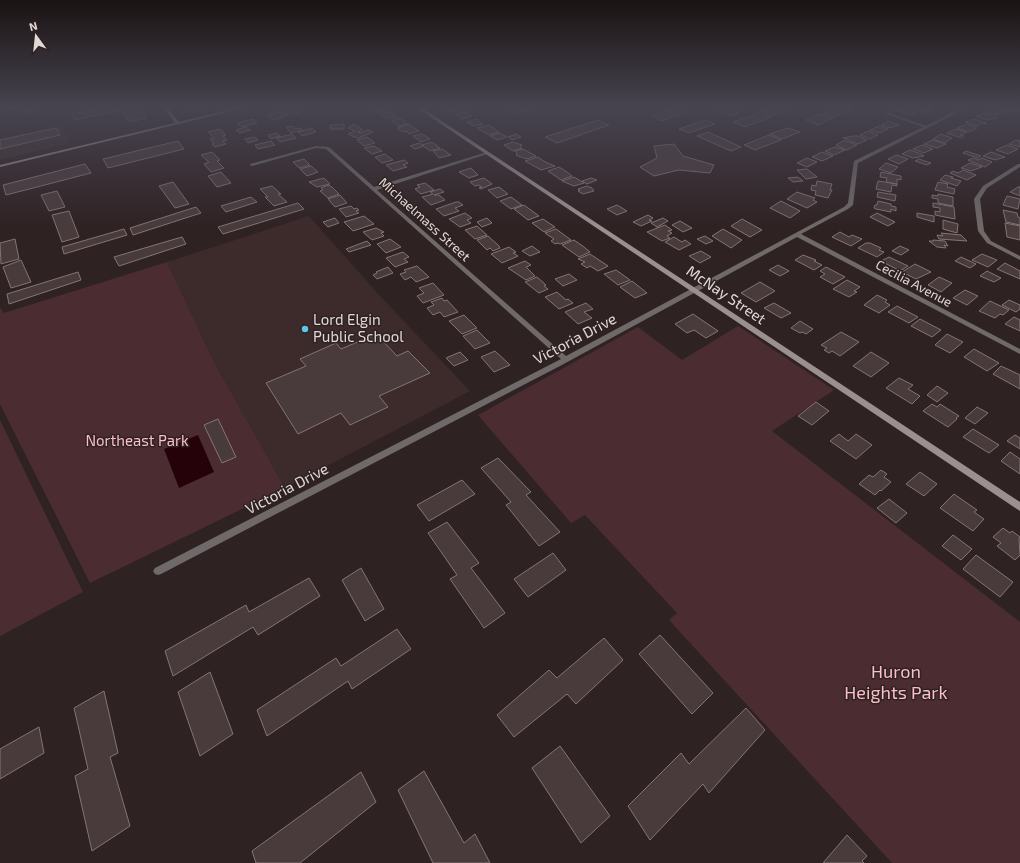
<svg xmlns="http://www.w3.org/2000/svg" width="1020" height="863" font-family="'Exo 2',sans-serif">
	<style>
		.built { fill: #3d2b2c }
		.green { fill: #4b2d31 }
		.water { fill: #250209 }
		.building { fill: #493b3c; stroke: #847476 }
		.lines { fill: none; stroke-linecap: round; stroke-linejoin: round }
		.street { fill: #70696a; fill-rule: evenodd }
		.secondary { fill: #9b8f90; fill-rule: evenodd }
		.poi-dot { fill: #5cc7e8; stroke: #2f2223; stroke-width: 1.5 }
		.labels { text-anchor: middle; stroke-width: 3; stroke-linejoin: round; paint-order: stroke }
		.far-street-label { font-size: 13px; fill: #e1d8d8; stroke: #2f2223 }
		.street-label { font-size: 15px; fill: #e1d8d8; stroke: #2f2223 }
		.poi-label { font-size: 15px; fill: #e1d8d8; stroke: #2f2223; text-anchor: start }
		.park-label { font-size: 15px; fill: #febec6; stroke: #2f2223 }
		.near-park-label { font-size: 18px; fill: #febec6; stroke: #2f2223 }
	</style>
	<rect width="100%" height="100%" fill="#2f2223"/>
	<path class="built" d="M62,125L70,143L0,160V139Z
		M309,216L380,296L470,391L285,488L214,362L167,262Z"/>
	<path class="green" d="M167,262L214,362L285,488L90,583L0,404V308L4,313Z
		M738,326L834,390L772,431L1020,622V863H892L669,620L677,613L585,515L571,523L478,415L638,327L682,360Z
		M0,420L83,592L0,636Z"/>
	<path class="water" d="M198,435L214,472L179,488L164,449Z"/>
	<path class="building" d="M6,106H17L18,108L0,111V107Z
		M24,106H37H36L39,110L25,113L23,109L25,108Z
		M113,106H139L147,118L129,122L121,110L75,120L72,114Z
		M196,106H205L206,107L190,111L188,108Z
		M381,106L386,110L377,112L371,107Z
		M455,106L461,110L452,112L445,108Z
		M503,106H524L530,109L516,113Z
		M720,106H723L739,113L730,116L713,109Z
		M775,106H781L790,109L772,116L761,111Z
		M841,106L853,110L835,117L823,113Z
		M916,106H925L922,108L931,110L926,113L912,108Z
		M900,107L909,110L916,113L911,115L894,110Z
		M1013,107L1020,111L1006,112L997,108Z
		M296,108L300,112L286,115L282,112Z
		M677,108L686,112L661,121L652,116Z
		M993,108L1004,112L996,115L985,112Z
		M280,112L285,117L273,120L267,115Z
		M390,112L397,117L387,119L380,114Z
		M465,112L472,116L462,119L455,114Z
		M760,113L771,117L745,127L733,122Z
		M985,113L995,116L998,118L987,120L976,116Z
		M821,114L833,118L818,125L806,120Z
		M401,118L408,124L399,126L392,121Z
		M253,119L257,123L241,127L237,123Z
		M476,119L483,124L474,126L467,122Z
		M974,119L984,122L987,124L982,123L977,126L965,122Z
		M598,120L609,125L557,143L545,137Z
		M706,120L715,124L689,133L679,129Z
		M889,121L899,125L890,128L881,125Z
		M344,124V129H330V125Z
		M354,124L363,130L358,132L361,133L368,130L373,132L358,138L354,137L348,134L355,131L348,128Z
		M409,124L419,131L409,134L406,131L403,132L397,128Z
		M967,124L977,128L969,132L957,128Z
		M489,125L499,132L489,135L477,128Z
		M293,126L296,129L300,128L303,130L291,133L286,127Z
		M879,126L888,129L880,133L870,130Z
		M246,127L250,130L240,133L236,130Z
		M56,128L60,135L0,149V140Z
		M312,128L316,132L302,136L298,132Z
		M788,128L800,132L782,139L770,134Z
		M220,129L226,135L223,136L227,140L222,141L226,144L215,147L212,144L214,143L210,139L214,138L208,132Z
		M956,129L967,132L960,135L964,136L961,138L947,133Z
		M868,131L878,135L870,139L860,135Z
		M708,132L741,147L731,151L697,136Z
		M277,133L280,136L271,139L268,135Z
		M499,133L507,137L497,140L490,136Z
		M292,134L296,138L280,142L276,138Z
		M422,134L430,139L421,142L413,136Z
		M516,134L521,137L512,140L508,137Z
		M941,134L952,138L944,143L933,139Z
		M769,135L781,140L755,150L744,145Z
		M853,136H858L867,140L858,144L843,138Z
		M255,137L258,140L248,143L245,139Z
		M367,137L375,143L364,146L357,140Z
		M933,140L946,144L937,148L924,144Z
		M1016,140L1020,141V147L1009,144Z
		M178,141L184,149L108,168L103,159Z
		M271,141L275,145L258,149L255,145Z
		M843,141H846L857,145L847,150L836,145Z
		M432,142L440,148L430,151L422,145Z
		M513,142L522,145L520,146L522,148L513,151L504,145Z
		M419,143L424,146L415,149L410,146Z
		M674,144L683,156L714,165L710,173L679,170L654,176L640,167L657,158L654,146Z
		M922,145L933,149L924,153L913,149Z
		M1007,145L1018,149L1008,154L996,150Z
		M374,146L382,151L372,154L364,148Z
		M835,147L845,150L834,155L825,151Z
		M442,149L451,155L439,158L433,151Z
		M523,149L536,156L526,159L516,155L517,153L515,151Z
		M910,150L921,154L924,156L913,158L902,154Z
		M966,151L981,156L978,158L963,153Z
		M212,152L220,160L217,161L224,168L211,172L204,164L209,162L201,155Z
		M822,152L833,156L822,161L812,157Z
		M991,152L1005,157L995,160L983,156Z
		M385,154L393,160L382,163L375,157Z
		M897,155L908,159L899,164L888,159Z
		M538,157L545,162L555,166L541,170L525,161Z
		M807,158L817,162L807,167L797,163Z
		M973,158L978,160L982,158L992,162L985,167L968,160Z
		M304,159L310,165L299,168L293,162Z
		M919,159L931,163L927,165L915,161Z
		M404,160L408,163L403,165L407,167L393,171L386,165Z
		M886,163L898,167L891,173L879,169Z
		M970,163L982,167L971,171L961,168Z
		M85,164L91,173L6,195L3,185Z
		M311,166L318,172L307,176L300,169Z
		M559,167L567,172L572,176L561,180L548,171Z
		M471,168L478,175L469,178L459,172Z
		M807,169L817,177L806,179L797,170Z
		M963,170L976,175L967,180L950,173L953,171L958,173Z
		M221,172L231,183L217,187L208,176Z
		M881,172L901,176V180L897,179V184L886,182L887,178L880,177Z
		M945,175L953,177L951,178L961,181L957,186L940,180Z
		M574,177L584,183L574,186L562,181Z
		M798,177L803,181L793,182L788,178Z
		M324,178L330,184L317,187L309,182Z
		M484,178L492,184L481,189L479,188L482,187L478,185L475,186L470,182Z
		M591,178L597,180L587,184L582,181Z
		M817,181L832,184L830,190H832L828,198L815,195L816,191L811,190L812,185L816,186Z
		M878,181L897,184V186L892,185L891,192L876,189Z
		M173,182L189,204L175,208L159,186Z
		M938,182L948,184L947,187L955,189L954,194L935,190Z
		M425,183L434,190L421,194L415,189L420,187L417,185Z
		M328,185L332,187L339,194L328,198L320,191L323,190L321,188Z
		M272,186L281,194H278L287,202L274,206L265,197H268L260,189Z
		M587,186L592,188L594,191L583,194L578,191L580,190L578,189Z
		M499,187L508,194L497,198L488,190Z
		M1018,187H1020V196L1010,192Z
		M440,189L444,192L434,195H439L445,200L431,205L422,197L433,194L430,192Z
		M57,191L65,207L49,211L41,195Z
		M797,192L815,198L813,200L817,202L807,208L787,199Z
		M878,192L896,195L895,201L877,197Z
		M938,194L953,197V206L938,203V199L932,198V195L938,196Z
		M340,195L347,203L335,207L328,199Z
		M1007,196L1020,199L1018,209L1003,205Z
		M251,197L257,202L226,212L221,206Z
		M511,197L522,205L511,209L500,201Z
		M781,201L800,211L790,218L770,208Z
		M878,201L891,204V206L896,207V211L891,209V212L876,209L874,208L875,205H877Z
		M456,202H459L463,205L455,208L459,211L444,216L436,209Z
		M298,203L304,209L223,234L218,227Z
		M933,203L954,207L955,219L935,215V211L940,212V208L933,207Z
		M524,205L539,216L528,220L514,209Z
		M617,205L627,211L617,215L607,209Z
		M351,206L354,209L357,208L359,210L356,211L359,213L346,217L339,209Z
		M196,207L201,213L133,235L130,228Z
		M1003,210L1017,213L1018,217L1020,218V225L1006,222Z
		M69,211L79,237L62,242L52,215Z
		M465,213L472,218L467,220L471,223L460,227L449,219Z
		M877,213L895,222L888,226L870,217Z
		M917,213L934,216V222L917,217Z
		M648,215L653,218L649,220L652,221L641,226L633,222Z
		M364,216L374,224L353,231L344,222Z
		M335,218L339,223L328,227L323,222Z
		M487,218L492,223L482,227L477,222Z
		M663,218L668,221L657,227L651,223Z
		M543,219L555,227L544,232L532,223Z
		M742,219L762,230L750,237L731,226Z
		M943,220L958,224L957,233L943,229Z
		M680,221L692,228L683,232L672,225Z
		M1005,223L1020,226V240L1007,237Z
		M665,225L672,230L668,231L672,233L667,236L670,238L662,241L647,232Z
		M477,226L487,235L475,239L465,230Z
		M376,228L384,232L381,233L384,236L372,240L363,232Z
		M124,229L127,235L64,254L62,247Z
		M556,229L571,240L560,244L558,243L555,244L551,241L554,239L545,233Z
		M723,229L742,240L731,248L712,236Z
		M840,232L849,237L852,235L862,239L851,246L832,237Z
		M941,233L961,235L967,241L939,239L937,235L943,236Z
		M488,236L499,246L500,248L493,251L490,248L487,250L477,240Z
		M705,236L713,241L706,244L697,239Z
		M182,237L186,244L119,266L114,257Z
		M674,237L682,242L685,240L691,244L679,250L665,242Z
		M15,239L19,259L1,264L0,243Z
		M390,239L401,247L386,253L377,244Z
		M574,240L584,247L590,252L579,257L562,245Z
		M933,240L945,241L948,246L944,245L946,248L937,247L929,241H934Z
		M367,241L371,245L349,252L346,249Z
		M866,243H870L881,248L879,250L884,252L877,257L858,248Z
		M532,246L540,252L530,256L522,251Z
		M900,246L909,250L901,255L892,251Z
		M509,247L516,252L513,253L518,256L502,263L491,254Z
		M701,251L711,257L700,263L689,256Z
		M403,252L409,257L404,259L408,262L395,267L386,258Z
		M590,254L608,266L598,271L590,266L587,268L581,264L585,262L578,259Z
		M982,254L997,260L988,267L972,260Z
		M803,255L816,260L814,261L822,265L814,270L795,260Z
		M889,257L908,266L900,271L881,261Z
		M961,257L976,264L970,268L955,261Z
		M21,260L31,282L11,288L3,267Z
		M525,261L531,265L526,267L535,276L526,280L508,268Z
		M1005,263L1020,271V279L997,269Z
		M915,264L931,272L916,279L902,272Z
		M778,265L789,271L780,276L769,270Z
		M417,266L429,277L416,282L411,277L405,280L400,274L406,272L404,270Z
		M388,267L393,273L377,279L373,275L377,273L376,272Z
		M826,267L845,277L833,284L820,277L825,274L820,271Z
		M616,270L630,280L618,285L604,274Z
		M987,271L1001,278L994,282L980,276Z
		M78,272L81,280L9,304L7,294Z
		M569,274L577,280L563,286L555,279Z
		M537,277L546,285L544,286L548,289L539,293L525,282Z
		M939,277L952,283L941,292L928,285Z
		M847,280L860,287L854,291L857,292L849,297L833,289Z
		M632,281L647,293L635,298L620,287Z
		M760,282L775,291L756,302L741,293Z
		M433,283L444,295L423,303L417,296L424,293L419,288Z
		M965,290L978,296L967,305L953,298Z
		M557,292L566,300L568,299L573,303L559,309L545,297Z
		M877,295L887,300L885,302L890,305L879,313L864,305Z
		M442,298L444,301L447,300L458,312L444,317L440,312L433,315L427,308L434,305L431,302Z
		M1009,300L1020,305V309L1016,312L1002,305Z
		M990,301L1009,310L1003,315L1000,314L995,318L979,311Z
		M586,303L593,309L584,312L592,318L578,324L565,312Z
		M774,303L791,313L781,318L764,308Z
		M897,306L918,317L909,323L888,312Z
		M693,314L718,331L706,338L694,330L687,333L675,324Z
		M464,315L477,328L462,334L449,321Z
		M1014,317L1020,320V331L1005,324Z
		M920,319L941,330L932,337L911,326Z
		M800,321L813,329L806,334L802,332L800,333L791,328Z
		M477,330L490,343L475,349L463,336Z
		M841,332L859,342L840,356L832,351L829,353L824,350L827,348L821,345Z
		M376,334L397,356L408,351L430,373L379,396L388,407L350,425L341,413L298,434L266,383L306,366L300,359L336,343L341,349Z
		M947,334L963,342L950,353L935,345Z
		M974,349L999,363L987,371L964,357Z
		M495,351L510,365L494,372L481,357Z
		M460,352L468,360L454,366L446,358Z
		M871,352L889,363L871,377L853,366Z
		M1001,366L1020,375V389L993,374Z
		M899,378L913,385L908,389L920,396L912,404L886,388Z
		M937,386L948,393L937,402L927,395Z
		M816,402L829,411L812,425L798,416Z
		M932,404L937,407L940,404L959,416L956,418L957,419L948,427L923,411Z
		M977,407L988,413L975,424L965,418Z
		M218,419L236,457L222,463L204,425Z
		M973,429L999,445L989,453L963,437Z
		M839,434L848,441L856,434L872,445L856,459L830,441Z
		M1015,435L1020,438V449L1007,441Z
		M1010,452L1020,459V474L1001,461Z
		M498,458L531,492L526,495L560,532L539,546L506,505L511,502L481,468Z
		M881,470L887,474L884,477L891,482L881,491L880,490L875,495L859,484L869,475L873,477Z
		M920,472L937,484L924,496L906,484Z
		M462,480L475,494L429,521L417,505Z
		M954,494L977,510L974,512L984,519L973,531L940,508Z
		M889,499L907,513L896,523L877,508Z
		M447,522L479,563L471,568L505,613L484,628L450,579L457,575L428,533Z
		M1003,528L1010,533L1012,531L1020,537L1019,539L1020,555L1015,560L997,546L1001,543L993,537Z
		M953,535L972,549L961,560L942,546Z
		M553,553L566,570L528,597L514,579Z
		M976,555L1013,582L1000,597L963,569Z
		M361,568L384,609L365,621L342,580Z
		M309,578L320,596L258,635L253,627L173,676L165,651L246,605L249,612Z
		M397,629L411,649L352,689L348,681L267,736L257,710L336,658L341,666Z
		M660,635L713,693L692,714L639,654Z
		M604,638L623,660L576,704L567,694L514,737L497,715L549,670L557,678Z
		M210,672L233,734L200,756L178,692Z
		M104,691L118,753L110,757L130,826L92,851L75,776L88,769L74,708Z
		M746,708L765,730L709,793L703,784L650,840L628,806L681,753L689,764Z
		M39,727L44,753L0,779V749Z
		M560,746L610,816L581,843L532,768Z
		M424,771L464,843L475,834L490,863H433L398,790Z
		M361,772L376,802L300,863H256L252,851Z
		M847,835L867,856L862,861L864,863H823Z"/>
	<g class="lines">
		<path class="street" d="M965,106H971L858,163L853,205L848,209L801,234L1020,349V354L797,237L560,366L161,574L158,575L155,574L153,571L155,568L561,359L326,149L316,148L252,166L250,165V164L316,146L329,147L374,187L487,152V154L377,190L566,356L844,207L848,203L854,161L923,127L886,114V112L926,126Z
			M1018,164H1020V167L987,188L980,199L984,231L991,241L1020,256V260L987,243L978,231L974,199L983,186Z"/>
		<path class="secondary" d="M162,106H166L179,122L245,106H253L0,167V165L175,123Z
			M414,106H419L1020,502V511Z"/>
	</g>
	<linearGradient id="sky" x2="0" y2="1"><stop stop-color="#1a1313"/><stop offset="0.47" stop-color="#474450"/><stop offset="1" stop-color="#474450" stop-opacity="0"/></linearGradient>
	<rect width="1020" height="227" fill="url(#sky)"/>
	<circle class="poi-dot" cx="305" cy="329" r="4"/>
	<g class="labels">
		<g class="far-street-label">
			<text transform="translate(425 219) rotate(42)" y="5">Michaelmass Street</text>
			<text transform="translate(914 283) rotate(28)" y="5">Cecilia Avenue</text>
		</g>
		<g class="street-label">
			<text transform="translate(726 295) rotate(34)" y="5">McNay Street</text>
			<text transform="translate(575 339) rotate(-28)" y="5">Victoria Drive</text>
			<text transform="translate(287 489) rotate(-28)" y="5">Victoria Drive</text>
		</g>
		<g class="poi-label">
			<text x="313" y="325">Lord Elgin<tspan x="313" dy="17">Public School</tspan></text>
		</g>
		<g class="park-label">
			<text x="137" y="446">Northeast Park</text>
		</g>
		<g class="near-park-label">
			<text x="896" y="678">Huron<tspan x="896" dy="21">Heights Park</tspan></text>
		</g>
	</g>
	<g transform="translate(36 36) rotate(345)" stroke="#2f2223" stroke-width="3" paint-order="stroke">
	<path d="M0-3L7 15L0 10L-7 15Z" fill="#e1d8d8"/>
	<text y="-6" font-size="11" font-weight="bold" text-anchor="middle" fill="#e1d8d8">N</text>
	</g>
</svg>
